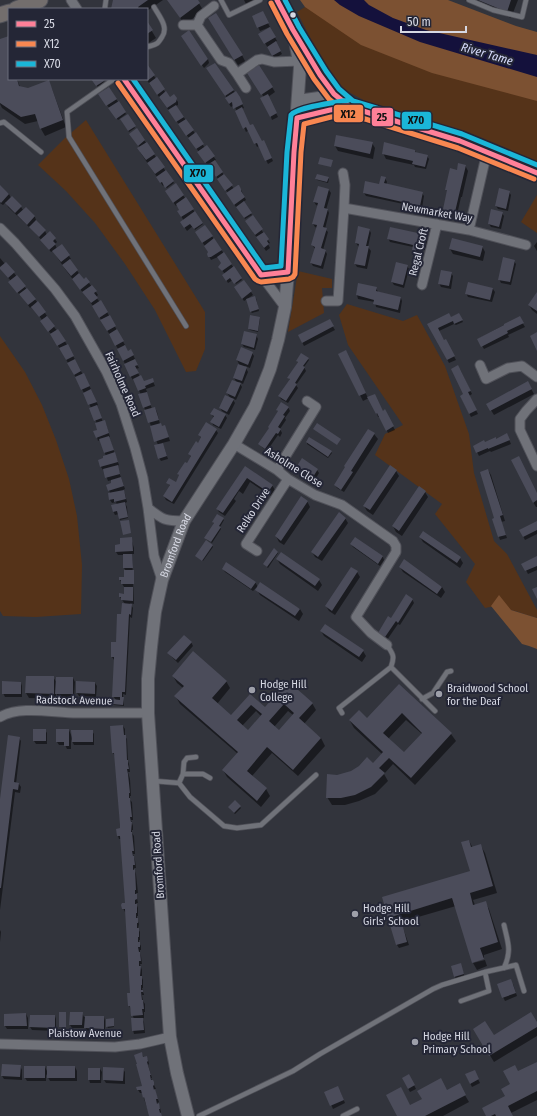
<svg xmlns="http://www.w3.org/2000/svg" width="537" height="1116" font-family="'Fira Sans Condensed',sans-serif">
	<style>
		.green { fill: #553319 }
		.forest { fill: #7c5132 }
		.water { fill: #14113c }
		.shadow { fill: #0007; fill-rule: evenodd }
		.building { fill: #4b4c5a; fill-rule: evenodd }
		.lines { fill: none; stroke-linecap: round; stroke-linejoin: round }
		.service-casing { stroke: #505159; stroke-width: 6 }
		.minor-casing { stroke: #505159; stroke-width: 11 }
		.tertiary-casing { stroke: #505159; stroke-width: 14 }
		.primary-casing { stroke: #505159; stroke-width: 17 }
		.service { stroke: #707279; stroke-width: 4.5 }
		.minor { stroke: #707279; stroke-width: 9 }
		.tertiary { stroke: #707279; stroke-width: 12 }
		.primary { stroke: #736e6d; stroke-width: 15 }
		.bus-1-casing { stroke: #242636; stroke-width: 8 }
		.bus-2-casing { stroke: #242636; stroke-width: 8 }
		.bus-3-casing { stroke: #242636; stroke-width: 8 }
		.bus-1 { stroke: #ff8098; stroke-width: 5 }
		.bus-2 { stroke: #f88751; stroke-width: 5 }
		.bus-3 { stroke: #1ab6d8; stroke-width: 5 }
		.bus-dot { fill: #d6d8e3; stroke: #242636; stroke-width: 1.5 }
		.poi-dot { fill: #9d9fa9; stroke: #242636; stroke-width: 1.5 }
		.labels { text-anchor: middle; stroke-width: 4; stroke-linejoin: round; paint-order: stroke }
		.street-label { font-size: 11px; fill: #d6d8e3; stroke: #242636 }
		.poi-label { font-size: 11px; fill: #d6d8e3; stroke: #242636; text-anchor: start }
		.water-label { font-size: 12px; font-style: italic; fill: #d6dbfb; stroke: #242636 }
		.line-badge { stroke: #242636; stroke-width: 1.5 }
		.pale-badge-label { font-size: 11px; text-anchor: middle; font-weight: bold; fill: #111 }
	</style>
	<rect width="100%" height="100%" fill="#32343c"/>
	<path class="green" d="M305,7L537,77V166L489,142L369,103L334,84L297,12Z
		M86,120L205,312V349L196,371L186,372L155,310L125,264L95,223L66,191L38,165L65,138Z
		M537,195V233L521,222Z
		M298,271L332,279V288H322L324,313L288,332Z
		M347,304L403,321L417,315L445,366L469,434L474,473L494,541L507,554L537,610V618C523,614 499,604 485,608L466,582L475,564L435,514L442,504L375,455L385,434L403,425L348,345L339,315Z
		M0,336L25,372L42,405L56,440L69,479L77,516L82,565L81,614L36,617L3,616L0,611Z"/>
	<path class="forest" d="M300,0H448L516,26L537,32V101L432,73L361,45L305,7Z
		M499,595L511,610L537,618V649L529,646L522,644L491,606Z"/>
	<path class="water" d="M334,0H364L369,5L393,18L426,30L537,55V77L420,42L359,16L340,5Z"/>
	<path class="shadow" d="M115,0H163L147,11V9H113Z
		M168,0H197L203,10L185,25Z
		M244,0H254L246,4Z
		M465,0H518L511,18Z
		M262,12L270,27L260,31L253,17Z
		M147,23L156,38L147,44Z
		M212,24L242,55L245,61L238,65Z
		M270,28L277,41L275,42L282,54L274,59L260,34Z
		M9,37V79H17L20,87L29,89L48,82L52,89L66,127L45,136L41,129L38,121L25,124L2,108L0,104V40Z
		M184,40L208,59L209,63L204,68Z
		M147,66L170,99L174,96L178,102V105L176,106L205,148L207,147L216,160L214,161L234,189L239,186L246,200L243,202L252,215L245,219L237,207H236L229,197L228,193L208,165V166L199,152L146,79Z
		M211,73L233,90L239,97L244,108L242,109L250,127L261,142L265,144L273,161L268,164L259,146L257,147L249,130L246,132L234,105L231,107L226,99L227,98Z
		M92,79H102L104,82L98,87Z
		M272,87L275,92L268,97L278,117L272,120L264,98L260,90Z
		M109,88L126,114L118,120L99,94Z
		M127,116L135,128L129,132L121,120Z
		M137,130L174,183L167,188L164,185L163,186L159,180L140,152V148L130,134Z
		M337,136L372,143L375,148L373,159L338,151L335,146Z
		M415,151L416,153L427,156L429,159L426,169L415,167L414,165L386,159L383,153Z
		M465,165L468,171L462,197H461L457,215L453,214L451,219L445,217L443,214L448,192L446,189L457,171Z
		M328,178L329,179L328,183L317,180L316,179Z
		M385,178L387,182L386,185L422,193L424,196L422,208L366,196L364,193L380,185Z
		M176,185L203,224L195,230L193,226L187,231L183,225L184,221L178,211L180,210L177,205L176,206L168,195Z
		M0,187L9,194L11,198L21,207L23,210L26,208L35,217L36,220V221L45,231L47,235L50,232L57,242L55,244L57,249L62,245L71,259L69,260L84,280L89,283L96,292L98,295L96,297L107,312L125,345H124L128,352L131,350L135,359L134,360L139,368L136,369L140,377L144,382L152,379L155,386L146,389L147,392H146L152,409L155,408L157,412L160,424L162,427L166,429L170,441L162,443L164,447L168,459L161,461L159,458L158,445L144,407L141,395L134,379L133,380L131,377L118,349L93,306L65,269L53,251L51,252L30,226L29,227L8,207L6,202L3,205L0,203Z
		M329,190L331,193L326,210H328L329,213L325,229L328,232L323,250H325L327,254L323,269L313,266L311,263L315,249L312,245L317,228L315,227L313,224L318,206L316,205L314,202Z
		M509,192L511,195L508,211L498,209L496,206Z
		M502,213L504,216L501,229L491,227L489,224Z
		M253,217L270,243L268,244L270,248L266,251L253,232Z
		M205,226L242,280L236,284L233,280L228,283L225,278V274L219,267L222,264L218,257L211,260L208,254L209,252L198,236Z
		M369,229L371,233L368,247L371,251L367,269L357,267L355,264L359,247L358,246L356,243Z
		M426,236L428,240L425,250L419,249L418,254L415,253L413,250V247L390,242L388,238Z
		M537,242V251L534,246Z
		M482,246L485,252L483,261L453,254L450,249Z
		M0,258L5,264L14,273L27,290L38,303L45,313L47,316H46L57,331L58,330L69,348L83,375L86,378L98,405L96,406L103,422L106,424L110,437H109L116,457L119,465L117,466L125,489L123,490L125,494L127,502L125,503L127,507L128,518L120,520L119,514L115,515L113,511L117,505L116,502L112,503L110,500L109,494L110,493L109,490L113,484L112,480L108,481L104,470H103L101,467L106,456L100,440L98,441L97,437L98,430L97,424L91,408L84,393L60,348V349L51,334L43,324L42,320L32,306L30,308L21,295H20L11,285V281L2,271L0,268Z
		M514,261L516,264L511,285L501,283L499,279Z
		M407,266L409,269L404,288L394,285L392,282Z
		M451,273L453,276L451,289L441,287L439,283Z
		M244,281L253,295L244,301L237,291Z
		M359,284L376,288L378,292L401,298L402,301L400,313L376,307L375,302L358,299L357,295Z
		M493,289L495,292L492,302L468,297L466,293Z
		M537,293V314L532,310L529,305Z
		M256,298L259,311L252,313L251,312Z
		M459,314L463,322L456,325L454,324L439,331L444,341L447,343L456,360L449,363L429,325L450,318Z
		M519,317L525,327L508,335L509,337L484,349L478,339Z
		M259,318L260,319L258,332L250,330L249,329Z
		M329,320L335,330L304,346L299,336Z
		M256,335L258,339L255,350L244,347L242,344Z
		M345,351L368,398L374,395L383,412L385,411L395,430L388,433L380,417H378L377,414L369,398L363,401L339,354Z
		M252,353L254,356L250,368L245,366L248,372L243,384L239,382L242,387L236,400L232,398L235,403L229,415L222,411L220,408L231,399L227,393L237,383L234,378L239,364L237,360Z
		M308,359L309,360L304,367L306,371L296,385L298,388L288,403L281,399L279,396L290,380L289,378L298,362L297,361Z
		M460,369L472,394L469,396L478,414L471,417L461,397L465,395Z
		M528,383L534,394L494,415L487,404Z
		M288,407L290,411L285,418L286,420L280,429L282,433L280,437L278,435L267,451L262,447L260,444L279,412L277,410Z
		M212,414L225,415L227,418L221,429L213,425L212,422L213,417Z
		M216,430L218,433L174,504L166,500L164,496L170,486L168,483H176L180,477L178,474L187,464L191,457L189,454L198,444L201,438L199,435Z
		M368,430L374,434L378,439L344,492L337,488L335,485Z
		M507,435L511,444L491,452L490,451L479,456L474,446L496,440Z
		M310,438L331,452L332,453L328,458L307,444V443Z
		M298,466L317,470L319,473L315,480L300,469Z
		M245,467L272,485L275,490L271,496L250,482L243,494L239,491L234,499L236,501L225,516L219,512L217,509Z
		M488,470L491,475L505,521L501,522L507,538L500,540L493,519H496Z
		M396,471L399,476L373,515L367,511L364,506Z
		M425,492L428,497L402,536L396,532L393,526Z
		M537,495V507H536L533,502Z
		M307,501L310,507L284,545L279,542L276,536Z
		M218,515L224,520L220,527L221,529L212,543L206,539L214,524L213,522Z
		M345,518L348,523L322,561L315,557L312,552Z
		M537,522V534L525,540L520,530Z
		M420,537L460,558L463,563L460,568L423,542Z
		M131,538L134,548V554H131L132,557L133,578L134,580H133L134,604L130,603L133,608L132,618L130,617L126,695L123,694L124,706L114,705L113,704L116,700L113,696L115,660H114L112,657V643H117L125,604L120,597V595H126L125,587H124L120,580L126,578V571L124,568V555H118L116,552L121,545Z
		M355,538L383,557L384,560L380,566L353,547L351,544Z
		M212,545L213,547L203,561L197,557Z
		M278,552V553L268,568L265,565Z
		M537,557V570L528,574L523,564Z
		M277,559L319,580L322,585L318,591L280,564Z
		M400,567L442,587L445,592L441,598L403,572Z
		M352,568L357,572L360,577L335,615L329,611L326,606Z
		M223,569L255,582L258,587L300,609L303,614L299,621L260,595L256,588L253,591L225,572Z
		M412,599L414,603L400,625L398,624L387,640L381,636L379,633Z
		M321,631L363,651L366,656L362,662L324,636Z
		M191,642L193,646L178,663L171,656L169,653Z
		M173,676L226,681L230,688L217,704L231,716L250,695L265,709L288,682L312,703L316,710L304,724L321,738L325,746L298,776L272,753L252,776L266,789L270,796L261,807L227,777L223,770L238,754L180,704L176,697L183,688L177,683ZM256,711L261,716L248,731L242,726ZM288,711L293,715L279,732L274,727Z
		M27,677H53L57,683L73,678L75,682L74,697H58L56,693V699L29,698L26,693Z
		M77,682L95,683L97,686L96,697L79,696L77,693Z
		M21,683L22,686V697H5L3,693Z
		M399,685L451,734L456,741L415,785L393,764L384,774L388,781L375,794L359,801L345,805H332L327,797L338,776L373,764L382,754L354,728L350,721L368,720ZM406,720L422,734L404,754L388,739Z
		M123,726L125,729V736L127,739L128,761L129,764L130,772H128L130,779L131,796H130V800L132,802L133,820H131L133,826V830H132V833L134,836L135,854H133L135,860L136,868H134L136,874L138,893H136L138,903H136L138,908V916H137V919L139,924L138,929L140,932V940H139V943L141,946V950H140V953L141,956L142,964H140L142,970V978L143,980V988H142L143,992L144,994V995H142L143,1001L145,1004V1012H144V1018H142L144,1022L145,1033L134,1034L133,1030L134,1019L129,1005L131,994L126,912H125L123,908L126,903L121,839H119L118,836L121,829L115,756L113,753L111,727Z
		M45,730L47,733V744H36L34,741Z
		M69,730L72,737L92,731L94,734V745H74L71,739V749H67L65,745H59L57,742Z
		M19,738L21,741L16,784H19L21,787L20,793L15,792L0,910V807Z
		M240,807L241,808L235,814L230,809Z
		M469,841L473,848L481,846L485,853L497,893L473,900L475,905L485,902L489,909L502,949L484,955V958L473,962L456,906L401,922L409,945L399,948L397,945L392,923L389,917L471,872Z
		M0,930L1,932L0,942Z
		M485,960L487,966L477,970L473,963Z
		M460,964L465,977L457,980L455,977Z
		M513,984L517,996L505,1001L503,997Z
		M82,1013L84,1017H104L105,1021V1032L87,1031L84,1025V1028H72L70,1025Z
		M26,1014L28,1018V1029H7L5,1026Z
		M31,1016H55L56,1019V1031L32,1030L30,1027Z
		M113,1020L114,1027L108,1028L107,1026Z
		M537,1024V1036L494,1062L474,1029L493,1037Z
		M142,1054L144,1058L146,1057L148,1060L149,1064L148,1065L152,1078H151L152,1081L156,1089H154L159,1102L157,1103L158,1105L160,1108L161,1112L160,1113L162,1116H150L142,1093H140L138,1090L137,1088L143,1087Z
		M537,1063V1100L511,1113L512,1116H487L506,1097L511,1085L518,1073Z
		M20,1066L22,1070V1080L4,1079L2,1076Z
		M25,1067H45L48,1073L75,1067L77,1071V1081H50L46,1074V1081H27L25,1078Z
		M100,1069L102,1072L101,1083H90L89,1079Z
		M123,1069L125,1072V1084L106,1083L104,1080Z
		M474,1071L480,1083L472,1087L466,1075Z
		M409,1075L416,1089L410,1092L403,1079Z
		M459,1085L469,1102L443,1116H398L410,1106L423,1099L447,1091Z
		M340,1091L345,1103L333,1109L326,1093Z"/>
	<path class="building" d="M113,0H148L138,7L139,9H111Z
		M167,0H198L200,3L180,18Z
		M478,0H511L507,12Z
		M263,11L269,23L257,28L252,16Z
		M216,13L243,55L234,60L208,18Z
		M147,21L153,30L147,34Z
		M270,27L276,37L264,44L258,34Z
		M189,30L208,59L201,66L181,36Z
		M9,36V79H17L19,86L28,88L49,80L63,120L40,129L35,114L21,117L0,103V39Z
		M276,41L281,51L272,56L267,47Z
		M215,63L234,90L225,96L206,68Z
		M147,64L155,75L147,81L146,79H147Z
		M259,65L273,87L261,95L247,73Z
		M157,77L165,89L157,95L149,83Z
		M91,79H103L104,81L96,86Z
		M109,87L117,99L106,106L98,94Z
		M166,91L170,97L174,94L177,98L176,102L167,108L159,97Z
		M236,91L240,97L243,104L233,109L232,102L229,104L225,98Z
		M268,94L277,113L270,117L260,98Z
		M119,101L126,112L116,119L108,108Z
		M176,105L184,117L176,122L168,110Z
		M242,107L250,125L253,124L262,141L264,140L272,158L265,161L257,143L254,144L246,127L243,129L235,111Z
		M128,114L136,126L128,131L120,119Z
		M186,119L194,130L186,136L178,124Z
		M137,128L145,140L138,146L129,134Z
		M196,132L204,144L196,149L188,138Z
		M336,135L373,142L370,154L334,146Z
		M147,142L155,154L146,160L137,148Z
		M384,142L415,150V152L428,155L425,167L412,164L413,161L382,154Z
		M207,145L215,156L205,163L197,152Z
		M157,156L165,167L155,174L147,163Z
		M320,157L333,160L331,167L318,164Z
		M215,160L223,172L216,177L207,165Z
		M458,163L466,165L455,212L451,211L450,216L442,214L447,190H445L450,168L457,170Z
		M166,170L174,181L165,188L162,182L160,183L156,177Z
		M224,174L233,185L225,191L217,179Z
		M317,174L329,177L327,182L315,179Z
		M381,176L386,177L384,183L423,192L420,206L363,193L365,181L379,184Z
		M176,183L184,195L173,203L165,191Z
		M0,185L9,194L1,203L0,202Z
		M238,185H239L241,189V191L245,197L234,205L226,193Z
		M318,186L329,189L324,208L328,209L323,227L327,228L321,248L326,250L321,266L310,263L315,247L311,245L317,225L312,224L318,203L313,202Z
		M499,188L510,191L506,209L495,206Z
		M12,196L22,206L15,213L5,203Z
		M186,197L194,209L181,217L177,211L179,210L176,204Z
		M244,201L252,213L244,218L236,207Z
		M26,207L35,216L27,225L17,215Z
		M491,209L503,212L499,227L488,224Z
		M195,211L203,223L194,229L190,224L184,228L180,222Z
		M253,215L263,229L255,235L245,221Z
		M36,220L46,230L39,237L29,227Z
		M205,225L213,236L202,243L195,232Z
		M358,226L370,229L366,246H369L365,266L354,264L359,244L355,243Z
		M390,227L427,235L424,247L417,246L416,251L412,250L413,245L387,239Z
		M50,231L56,238L53,241L56,244L49,250L40,240Z
		M264,232L269,239L267,241L269,244L264,248L256,237Z
		M214,238L222,250L211,257H208L207,254L208,252L204,246Z
		M452,238L483,246L480,257L449,249Z
		M62,244L70,255L61,262L52,251Z
		M224,252L232,264L222,271L218,267L221,263L217,257Z
		M503,257L515,260L510,282L498,280Z
		M70,259L78,270L71,276L62,265Z
		M6,262L15,272L8,278L0,269V267Z
		M396,262L408,265L403,285L391,282Z
		M234,266L242,278L234,284L230,278L226,281L222,275Z
		M441,270L452,272L449,286L438,284Z
		M79,273L84,279L86,277L90,282L80,290L72,279Z
		M17,275L26,286L17,293L8,282Z
		M244,280L252,291L242,299L234,287Z
		M468,282L493,288L490,300L465,294Z
		M358,283L377,287L376,291L401,297L398,310L373,304L374,300L356,295Z
		M92,285L97,291L94,293L98,298L91,303L82,292Z
		M27,288L36,299L28,305L19,294Z
		M537,292V311L528,305Z
		M255,296L259,309L250,312L246,299Z
		M101,300L108,312L99,318L92,306Z
		M38,301L46,312L39,317L31,307Z
		M449,313L451,317L459,313L463,320L454,324L453,321L438,328L444,340L446,339L455,356L447,360L427,324Z
		M110,315L116,326L107,331L100,320Z
		M250,315L260,317L258,331L248,329Z
		M47,316L55,326L48,332L40,321Z
		M520,316L524,323L507,331L508,333L481,347L477,339L504,325V324Z
		M330,319L334,326L302,343L298,335Z
		M58,329L66,341L57,346L50,334Z
		M117,329L124,341L115,346L109,334Z
		M244,331L257,334L254,348L241,344Z
		M537,332V351L530,336Z
		M68,344L74,356L66,360L59,348Z
		M125,345L128,351L131,349L134,355L123,361L117,349Z
		M241,347L253,352L248,365L236,360Z
		M346,350L366,393L359,396L338,354Z
		M301,353L309,358L303,366L305,367L295,383L297,384L286,401L278,396L290,379L287,378L298,362L296,361Z
		M75,359L81,371L74,375L67,363Z
		M135,359L138,365L135,366L139,373L130,377L124,364Z
		M238,364L247,367L242,381L233,378Z
		M458,365L471,391L468,392L477,410L469,414L460,396L463,394L451,369Z
		M84,373L90,386L81,390L75,377Z
		M141,375L144,381L153,378L154,382L145,386L146,388L138,391L133,379Z
		M232,380L241,383L235,397L226,393Z
		M528,381L532,389L490,411L486,404Z
		M91,389L97,402L88,405L83,393Z
		M147,392L151,405L143,408L138,394Z
		M375,394L383,411L385,409L394,426L386,431L377,413L376,414L367,397Z
		M225,395L234,399L227,412L219,408Z
		M281,402L289,407L283,415L285,416L278,427L281,429L278,434L276,433L265,449L258,444L269,428L268,427L278,411L276,410Z
		M97,405L102,418L94,421L89,408Z
		M155,407L159,420L148,423L144,410Z
		M214,408L226,414L219,427L210,422L214,416L210,414Z
		M105,420L109,433L96,438L93,431L97,430L95,423Z
		M206,422L217,429L172,502L163,496L170,485L166,483L169,478L176,482L179,475L177,474L185,462L187,463L191,456L188,454L196,441L198,443L201,437L198,435Z
		M161,423L162,426L165,425L169,437L154,442L150,426Z
		M317,423L341,439L337,445L313,429Z
		M368,429L375,433L351,471L353,472L341,490L334,485L345,467L344,466Z
		M507,433L510,440L488,449V448L476,453L473,446L484,440L485,442L496,437V439Z
		M109,436L114,450L104,453L99,439Z
		M309,437L332,451L328,457L306,442Z
		M163,443L167,456L158,459L154,445Z
		M115,452L118,462L100,467L98,460L103,458V456Z
		M519,456L537,493V500L533,503L511,460Z
		M302,458L318,469L313,477L297,466Z
		M118,465L120,474L105,478L103,469Z
		M390,465L397,470L370,510L363,506Z
		M245,466L273,485L268,492L247,478L223,513L216,509Z
		M488,469L503,515L500,516L506,535L498,537L492,519L494,518L480,472Z
		M121,477L124,486L108,491L106,485L111,483V480Z
		M419,486L426,491L399,531L392,526Z
		M124,490L126,499L114,502V499L109,500L108,493Z
		M301,496L308,501L281,541L275,536Z
		M125,502L128,517L119,519L117,511L113,512L111,505Z
		M339,512L346,518L318,557L311,552Z
		M217,514L224,518L219,526L221,527L211,542L204,538L214,523L212,522Z
		M129,520L131,533L123,535L120,521Z
		M537,521V530L523,537L519,530Z
		M423,531L461,557L457,563L419,537Z
		M132,537L133,551L115,552V545L120,544V538Z
		M355,537L383,556L378,564L350,544Z
		M206,540L213,545L202,561L195,556Z
		M274,548L278,552L267,567L263,564Z
		M281,552L320,579L315,586L276,559Z
		M123,554H132L133,568H123Z
		M537,556V566L525,571L521,564Z
		M404,559L442,587L437,594L399,567Z
		M226,562L256,582L251,589L222,569Z
		M351,567L358,571L332,611L325,606Z
		M124,570H134V584H121V580H119V577H124Z
		M260,582L300,609L295,616L255,590Z
		M124,587H133V601L121,600V597H119V593L124,594Z
		M537,587V599L532,589Z
		M406,594L413,599L398,623L396,621L385,637L378,633L388,616L391,618Z
		M122,603L132,604L131,615L129,614L125,692H122V697H124L123,705L112,704V699L120,700V697H112L114,657H111V642H116L117,614H121Z
		M325,624L364,650L359,657L320,631Z
		M184,635L192,642L176,660L167,653Z
		M193,651L227,681L212,698L231,715L250,694L265,707L288,681L313,703L299,718L321,738L293,770L267,747L247,771L267,788L257,801L222,770L238,752L174,696L184,686L172,676ZM284,704L294,713L279,730L269,721ZM251,705L262,714L248,730L237,720Z
		M26,676H54V694L25,693Z
		M56,677H73V694H55Z
		M2,681L21,682V694H2Z
		M76,681L95,682V694L76,693Z
		M399,684L452,733L411,778L389,758L379,768L385,773L371,787L355,795L341,798H326L327,774L337,775L351,771L359,766L367,757L373,763L383,752L349,720L359,710L367,718ZM402,713L422,733L404,752L383,733Z
		M123,725L124,735H126L127,760H128V764L129,769H127L128,774L130,793H129V798H130L132,817H130L131,822H132L131,832H132L134,851H132L133,856H134L135,865H133V870L135,869L136,890H135V894H137V899L135,900V904H137V913H136V918H138V923H137V928H139V937H138V942H140V947H138L139,952H140L141,961H139V966H141L140,976H142V985H141V990H143V992H141L142,1000H143L144,1009H142L143,1015L131,1016L130,1006H128L127,993H130L125,910V909H122L121,905L122,903H125L120,836H117L116,829L120,828V825L114,753H112L110,726Z
		M33,729H46V741H33Z
		M56,729H69V746H64V742H56Z
		M71,730H93V742H72Z
		M8,735L20,737L14,782L19,783L18,790L13,789L1,888H0V799Z
		M235,800L241,806L234,813L228,807Z
		M469,840L471,847L481,844L493,886L470,893L473,905L486,901L498,942L480,948L484,959L472,963L452,898L388,918L382,897L470,871L461,842Z
		M401,919L407,942L396,945L389,922Z
		M461,963L464,974L454,977L451,966Z
		M511,979L516,993L502,998L497,984Z
		M59,1012H66V1027H59Z
		M70,1012H83L82,1025H69Z
		M531,1012L537,1022V1027L489,1056L473,1029L485,1021L494,1035Z
		M26,1013L27,1026H4V1014Z
		M30,1015H55V1028L29,1027Z
		M85,1016H104V1029L84,1028Z
		M114,1018V1026L106,1027V1019Z
		M131,1018H143L144,1030L132,1031Z
		M142,1052L143,1057L147,1056L148,1061L147,1062L151,1075H150L151,1080H153L154,1082V1085L153,1086L154,1090L155,1089L158,1099H156L157,1104L159,1103L160,1109H159L160,1113H161L162,1116H149L144,1097L143,1098L141,1090H137L136,1087L142,1086L136,1064H137L134,1055Z
		M537,1062V1091L508,1106L513,1116H496L495,1114L491,1116H486L482,1108L505,1096L501,1089L510,1084L503,1071L515,1065L518,1071Z
		M2,1064L21,1065L20,1077L1,1076Z
		M24,1066H45V1078H24Z
		M47,1066H75V1078H47Z
		M103,1067L124,1068L123,1081L103,1080Z
		M88,1068H100V1080H88Z
		M475,1070L479,1079L470,1084L465,1074Z
		M409,1074L415,1085L408,1089L402,1078Z
		M441,1078L447,1090L460,1083L466,1095L425,1116H397L386,1095L401,1087L410,1105L422,1099L417,1091Z
		M338,1086L344,1100L330,1106L324,1092Z"/>
	<g class="lines">
		<defs>
			<path id="service" d="M221,0L229,15L260,0
				M469,0L493,10L522,17L526,0
				M105,9V7L106,0
				M147,47C157,44 157,45 162,37C169,27 159,16 154,7
				M114,79L67,112L69,137L186,326
				M0,123L4,122L41,152
				M391,667L435,711
				M422,699L433,693L447,672L451,671
				M342,713L339,708L391,667C395,656 393,654 387,645
				M183,774L184,762L187,758L196,757
				M154,781L179,783L190,797L224,826L237,828L261,825L316,775
				M179,783L183,774H203L210,778
				M504,925C508,943 512,950 504,968
				M461,1001L489,991L485,972
				M199,1116L293,1071L320,1054L433,989L442,985L485,972L516,965L524,991
				M343,1116L357,1109"/>
			<path id="minor" d="M71,0L77,9
				M183,25H197L201,16L214,6
				M197,25L221,60L229,63L237,74L246,88
				M237,74L257,60L262,59L274,62L299,61
				M124,79L261,275L285,307
				M343,173L345,185L344,208
				M0,228L15,243L55,289L75,316L106,371L121,404L135,448L143,478L148,508L154,556L162,580
				M469,230L487,152
				M261,275L288,272
				M422,285L437,224
				M326,301H338L344,208L469,230L526,245
				M480,365L486,379L508,368L522,366L537,377
				M537,399L526,411L520,419V430L537,466
				M234,444L277,470L288,479L315,495L342,505L393,541L396,546V552L356,617L371,633L387,645
				M277,470L316,407L307,401
				M148,508C163,520 165,521 184,521
				M257,551L246,544L288,479
				M0,717C21,705 53,713 77,713C100,713 124,713 148,713
				M0,1044L115,1047L140,1044L170,1037"/>
			<g id="tertiary">
				<path d="M297,38C311,60 324,84 344,102"/>
				<path d="M298,101L319,98L329,99L350,107L460,141L537,173"/>
				<path d="M297,118L330,110L349,107"/>
				<path id="s1" d="M188,1116L177,1073L170,1037L148,713V679L151,647L155,612L162,580L184,521L234,444L255,407L270,369L278,340L285,307L288,272L294,152L300,67L293,30L277,0"/>
			</g>
			<path id="primary" d="M16,9L40,0
				M0,15L9,12"/>
		</defs>
		<use href="#service" class="service-casing"/>
		<use href="#minor" class="minor-casing"/>
		<use href="#tertiary" class="tertiary-casing"/>
		<use href="#primary" class="primary-casing"/>
		<use href="#service" class="service"/>
		<use href="#minor" class="minor"/>
		<use href="#tertiary" class="tertiary"/>
		<use href="#primary" class="primary"/>
		<defs>
			<path id="bus-1" d="M277,0L293,30L320,75L334,94L350,107L460,141L537,173
				M124,79L261,275L288,272L294,152L297,118L330,110L350,107"/>
			<path id="bus-2" d="M271,3L287,34L314,79L329,99L346,113L458,148L534,179
				M118,83L255,279L258,281L261,282L289,279L293,277L295,274L301,152L304,124L331,117L351,114"/>
			<path id="bus-3" d="M285,0L299,27L326,71L339,89L353,101L462,134L537,165
				M133,79L264,268L281,266L287,152L291,115C297,107 338,102 349,100"/>
		</defs>
		<use href="#bus-1" class="bus-1-casing"/>
		<use href="#bus-2" class="bus-2-casing"/>
		<use href="#bus-3" class="bus-3-casing"/>
		<use href="#bus-1" class="bus-1"/>
		<use href="#bus-2" class="bus-2"/>
		<use href="#bus-3" class="bus-3"/>
	</g>
	<circle class="bus-dot" cx="293" cy="15" r="3.5"/>
	<g class="poi-dot">
		<circle cx="252" cy="690" r="4"/>
		<circle cx="439" cy="694" r="4"/>
		<circle cx="355" cy="914" r="4"/>
		<circle cx="415" cy="1042" r="4"/>
	</g>
	<g class="labels">
		<g class="street-label">
			<text transform="translate(437 212) rotate(10)" y="4">Newmarket Way</text>
			<text transform="translate(418 252) rotate(-76)" y="4">Regal Croft</text>
			<text transform="translate(123 384) rotate(66)" y="4">Fairholme Road</text>
			<text transform="translate(294 467) rotate(32)" y="4">Asholme Close</text>
			<text transform="translate(253 510) rotate(-57)" y="4">Relko Drive</text>
			<text dy="4" stroke="none"><textPath href="#s1" startOffset="577">Bromford Road</textPath></text>
			<text transform="translate(74 700) rotate(1)" y="4">Radstock Avenue</text>
			<text transform="translate(158 865) rotate(-94)" y="4">Bromford Road</text>
			<text x="85" y="1037">Plaistow Avenue</text>
		</g>
		<g class="poi-label">
			<text x="260" y="688">Hodge Hill<tspan x="260" dy="13">College</tspan></text>
			<text x="447" y="692">Braidwood School<tspan x="447" dy="13">for the Deaf</tspan></text>
			<text x="363" y="912">Hodge Hill<tspan x="363" dy="13">Girls' School</tspan></text>
			<text x="423" y="1040">Hodge Hill<tspan x="423" dy="13">Primary School</tspan></text>
		</g>
		<g class="water-label">
			<text transform="translate(487 54) rotate(16)" y="4">River Tame</text>
		</g>
	</g>
	<g class="line-badge">
		<rect x="333" y="104" width="31" height="19" rx="4" fill="#f88751"/>
		<rect x="371" y="107" width="23" height="20" rx="4" fill="#ff8098"/>
		<rect x="401" y="111" width="31" height="19" rx="4" fill="#1ab6d8"/>
		<rect x="183" y="164" width="31" height="19" rx="4" fill="#1ab6d8"/>
	</g>
	<g class="pale-badge-label">
		<text x="348" y="118">X12</text>
		<text x="382" y="121">25</text>
		<text x="416" y="124">X70</text>
		<text x="198" y="177">X70</text>
	</g>
	<rect x="8" y="8" width="140" height="72" fill="#242636" stroke="#6b6d7b"/>
	<rect x="16" y="21" width="20" height="6" fill="#ff8098" stroke="#6b6d7b"/>
	<text x="44" y="28" font-size="12" fill="#d6d8e3">25</text>
	<rect x="16" y="41" width="20" height="6" fill="#f88751" stroke="#6b6d7b"/>
	<text x="44" y="48" font-size="12" fill="#d6d8e3">X12</text>
	<rect x="16" y="61" width="20" height="6" fill="#1ab6d8" stroke="#6b6d7b"/>
	<text x="44" y="68" font-size="12" fill="#d6d8e3">X70</text>
	<path d="M401 26v6h65v-6" fill="none" stroke="#d6d8e3" stroke-width="2"/>
	<text x="407" y="26" font-size="12" fill="#d6d8e3" stroke="#242636" stroke-width="3" paint-order="stroke">50 m</text>
</svg>
